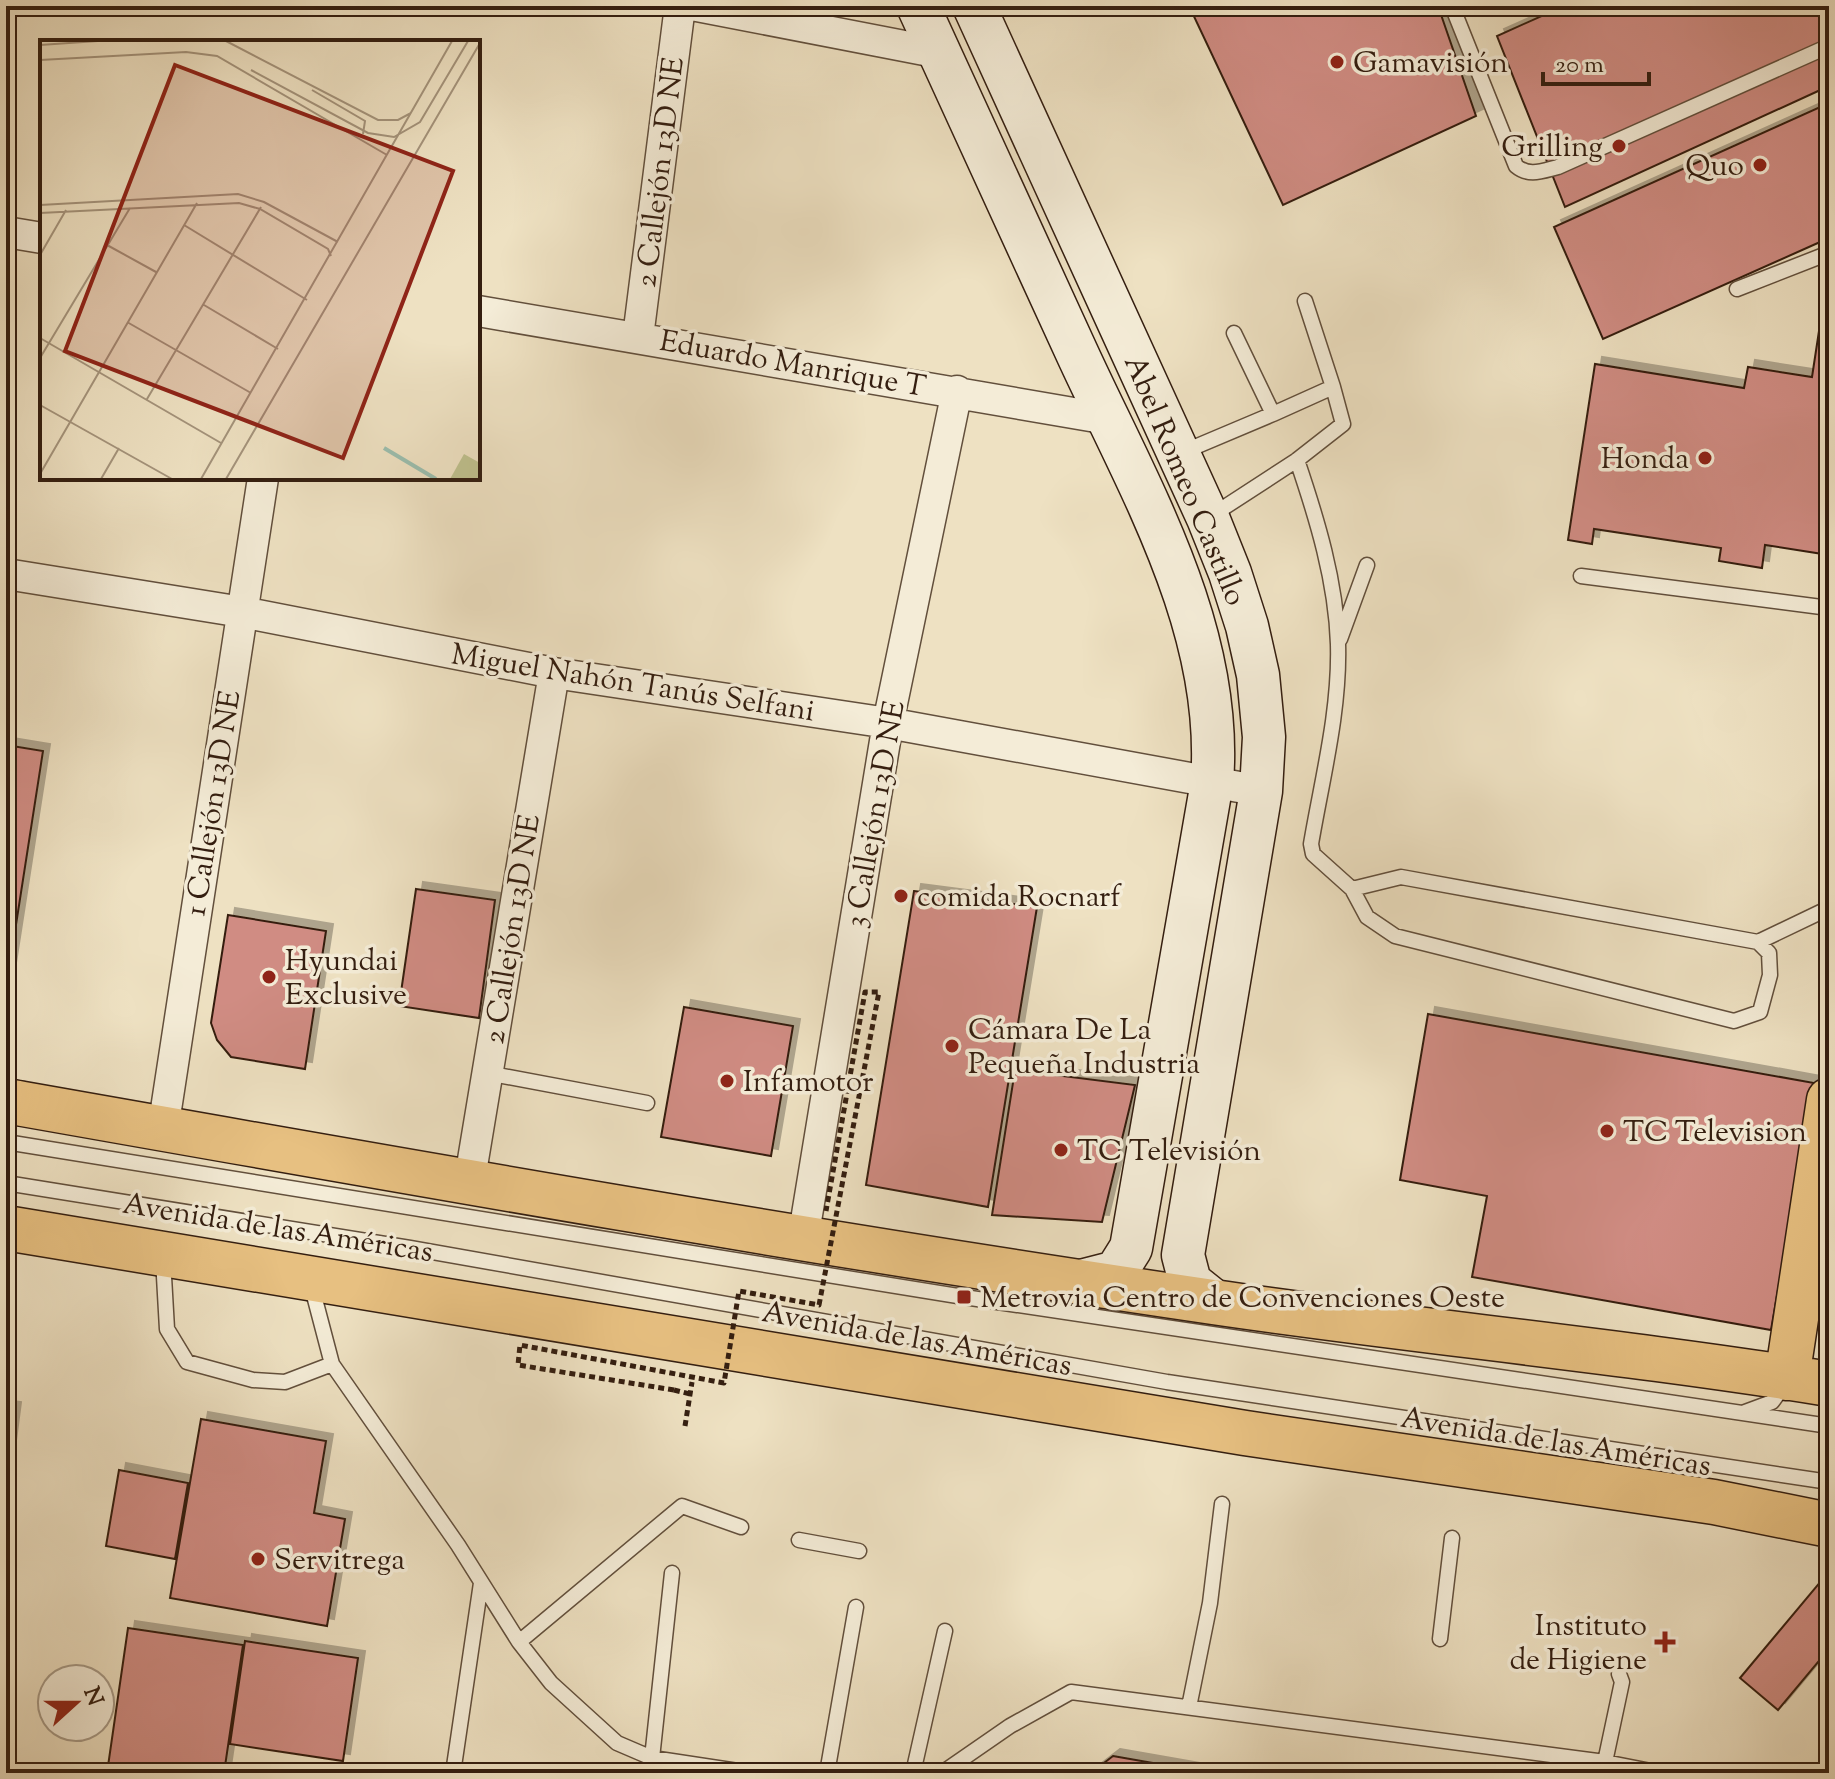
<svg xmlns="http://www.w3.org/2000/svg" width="1835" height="1779" font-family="'Sorts Mill Goudy',serif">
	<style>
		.building { fill: #d08c83; stroke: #341e10; stroke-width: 2; filter: url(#shadow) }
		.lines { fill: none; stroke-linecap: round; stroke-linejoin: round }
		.lane-casing { stroke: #624f3c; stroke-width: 17 }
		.street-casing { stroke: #624f3c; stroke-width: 33 }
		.secondary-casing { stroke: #341e10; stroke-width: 45 }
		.primary-casing { stroke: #341e10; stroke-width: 47 }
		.path { stroke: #341e10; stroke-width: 5; stroke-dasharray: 6 4; stroke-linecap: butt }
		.lane { stroke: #f4ecd7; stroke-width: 14 }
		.street { stroke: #f4ecd7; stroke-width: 30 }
		.secondary { stroke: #f4ecd7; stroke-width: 42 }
		.primary { stroke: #e7c081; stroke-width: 44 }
		.path-bridge { stroke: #341e10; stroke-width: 5; stroke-dasharray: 6 4; stroke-linecap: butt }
		.poi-dot { fill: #8f2418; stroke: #f4ecd7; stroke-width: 3 }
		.labels { text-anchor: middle; stroke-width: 7; stroke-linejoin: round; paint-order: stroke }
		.poi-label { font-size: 30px; fill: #341e10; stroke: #f4ecd7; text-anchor: start }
		.street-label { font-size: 30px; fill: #341e10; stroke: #f4ecd7 }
		.inset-river { fill: none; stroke: #9bbeae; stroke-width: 4 }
		.inset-road { fill: none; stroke: #a4937b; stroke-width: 2 }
		.view { fill: #8f2418; fill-opacity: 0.15; stroke: #8f2418; stroke-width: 4 }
		.inset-edge { fill: none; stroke: #341e10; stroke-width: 4 }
	</style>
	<defs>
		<filter id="shadow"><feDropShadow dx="7" dy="-7" stdDeviation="0" flood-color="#0004"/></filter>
	</defs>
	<rect width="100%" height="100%" fill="#eee1c2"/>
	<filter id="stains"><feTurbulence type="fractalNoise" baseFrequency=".0025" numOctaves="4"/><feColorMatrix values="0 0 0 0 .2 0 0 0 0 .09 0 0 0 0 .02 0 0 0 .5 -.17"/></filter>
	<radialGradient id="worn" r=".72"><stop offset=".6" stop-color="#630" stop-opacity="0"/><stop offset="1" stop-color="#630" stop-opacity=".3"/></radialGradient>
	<path class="building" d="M1194,6H1438L1476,116L1283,205L1190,8Z
		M1564,6H1829V86L1565,207L1497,36Z
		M1829,103V238L1603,339L1554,227Z
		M1826,285H1829V555L1765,545L1762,568L1719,561L1721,548L1594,529L1592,544L1568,540L1595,364L1744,388L1748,367L1812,377Z
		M6,745L43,751L6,989Z
		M416,889L495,900L479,1018L399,1006Z
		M914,891L1037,907L988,1207L866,1185Z
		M228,915L326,931L305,1069L231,1057L217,1040L211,1023Z
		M684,1007L793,1026L771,1156L661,1137Z
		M1428,1014L1814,1083L1771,1330L1472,1277L1487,1196L1400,1180Z
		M1015,1070L1135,1085L1102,1222L992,1215Z
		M6,1408L14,1409L6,1470Z
		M201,1419L326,1441L314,1513L345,1519L327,1626L170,1598Z
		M119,1470L188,1483L175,1559L106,1546Z
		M1821,1581L1829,1587V1649L1778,1710L1740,1678Z
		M128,1628L243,1645L224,1773H107Z
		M245,1641L358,1658L343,1761L230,1744Z
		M1113,1756L1210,1773H1091Z"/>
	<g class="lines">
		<defs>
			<path id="lane" d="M1452,6L1516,166C1529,177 1542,171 1558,167L1829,46
				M1737,289L1829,253
				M1273,414L1333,387L1305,301
				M1183,452L1273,414L1234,333
				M1297,460C1317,519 1336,581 1338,644C1340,711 1322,779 1311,844L1313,854L1352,889L1367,917L1395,936L1734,1021L1760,1012L1770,975L1769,953L1758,942L1401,877L1352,889
				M1211,516L1297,460L1343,424L1333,387
				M1581,576L1829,608
				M1340,639L1367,565
				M1758,942L1829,908
				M487,1073L647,1103
				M6,1142L964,1297L1829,1426
				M6,1183L410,1248L1167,1382L1829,1482
				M163,1259L167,1329L187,1362L253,1380L285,1382L332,1364
				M311,1284L332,1364L458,1545L519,1642L551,1683L617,1743L652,1758L751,1773
				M1745,1412L1772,1402L1785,1384
				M799,1540L859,1551
				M1440,1639L1452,1538
				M519,1642L682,1506L741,1527
				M1189,1707L1210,1603L1222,1504
				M652,1758L672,1573
				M1605,1762L1622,1682L1619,1674
				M453,1773L481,1583
				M827,1773L856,1607
				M913,1773L945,1631
				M942,1773L1010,1726L1071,1692L1605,1762L1661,1773"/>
			<path id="street" d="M697,6L940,53
				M6,232L42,238
				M478,311L1108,419
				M638,337L680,6
				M6,574L242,612L554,673L888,723L1261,791
				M163,1129L263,478
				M469,1184L554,673
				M803,1239L888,723L957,391"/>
			<path id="secondary" d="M918,6C971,122 1024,238 1077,353C1139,488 1224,629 1212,782L1131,1248L1116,1272L1081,1281
				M974,6L1208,518L1230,573L1247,626L1258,675L1264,737L1261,791L1183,1255L1190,1282L1215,1302"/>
			<path id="primary" d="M6,1101C408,1172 809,1243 1213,1302C1418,1332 1625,1351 1829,1384
				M6,1228L1245,1433L1714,1502L1829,1525
				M1787,1378L1829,1100"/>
		</defs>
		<use href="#lane" class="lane-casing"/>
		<use href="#street" class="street-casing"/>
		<use href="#secondary" class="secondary-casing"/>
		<use href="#primary" class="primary-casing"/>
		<path class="path" d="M674,1390L690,1394
			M685,1426L692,1382"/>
		<use href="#lane" class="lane"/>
		<use href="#street" class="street"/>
		<use href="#secondary" class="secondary"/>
		<use href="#primary" class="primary"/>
		<path class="path-bridge" d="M674,1390L518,1365L520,1345L724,1383L739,1291L819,1305L879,992H865L826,1211"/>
	</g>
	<g class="poi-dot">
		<circle cx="1337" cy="62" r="8"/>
		<circle cx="1619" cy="146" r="8"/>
		<circle cx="1760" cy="165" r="8"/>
		<circle cx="1705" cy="458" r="8"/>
		<circle cx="901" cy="896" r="8"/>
		<circle cx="269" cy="977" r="8"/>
		<circle cx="952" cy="1046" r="8"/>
		<circle cx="727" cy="1081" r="8"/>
		<circle cx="1607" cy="1131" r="8"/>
		<circle cx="1061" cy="1150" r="8"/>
		<rect x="956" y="1289" width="16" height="16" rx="4"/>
		<circle cx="258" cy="1559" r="8"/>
		<path d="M1661 1630h8v8h8v8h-8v8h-8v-8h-8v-8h8z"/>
	</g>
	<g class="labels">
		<g class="poi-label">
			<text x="1353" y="72">Gamavisión</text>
			<text x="1603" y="156" text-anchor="end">Grilling</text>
			<text x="1744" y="175" text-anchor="end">Quo</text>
			<text x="1689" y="468" text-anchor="end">Honda</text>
			<text x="917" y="906">comida Rocnarf</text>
			<text x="285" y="970">Hyundai<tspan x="285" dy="34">Exclusive</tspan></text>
			<text x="968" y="1039">Cámara De La<tspan x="968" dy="34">Pequeña Industria</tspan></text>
			<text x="743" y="1091">Infamotor</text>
			<text x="1623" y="1141">TC Television</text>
			<text x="1077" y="1160">TC Televisión</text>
			<text x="980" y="1307">Metrovia Centro de Convenciones Oeste</text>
			<text x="274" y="1569">Servitrega</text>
			<text x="1647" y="1635" text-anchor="end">Instituto<tspan x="1647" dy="34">de Higiene</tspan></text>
		</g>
		<g class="street-label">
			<text transform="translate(659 172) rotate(-83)" y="10">2 Callejón 13D NE</text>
			<text transform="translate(793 363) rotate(10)" y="10">Eduardo Manrique T</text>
			<text transform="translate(1186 480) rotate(67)" y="10">Abel Romeo Castillo</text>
			<text transform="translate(633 682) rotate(9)" y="10">Miguel Nahón Tanús Selfani</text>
			<text transform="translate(212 803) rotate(-81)" y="10">1 Callejón 13D NE</text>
			<text transform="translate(874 814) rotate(-80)" y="10">3 Callejón 13D NE</text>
			<text transform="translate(511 929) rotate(-81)" y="10">2 Callejón 13D NE</text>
			<text transform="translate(278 1227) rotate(9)" y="10">Avenida de las Américas</text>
			<text transform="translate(917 1338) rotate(10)" y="10">Avenida de las Américas</text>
			<text transform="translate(1556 1441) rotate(9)" y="10">Avenida de las Américas</text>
		</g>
	</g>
	<g transform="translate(40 40)">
		<rect width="440" height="440" fill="#eee1c2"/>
		<path d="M424,414L440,423V439H410Z" fill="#bfc18e"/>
		<path class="inset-river" d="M344,408L396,439"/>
		<path class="inset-road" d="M186,1L338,80H358L371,73M0,5L58,1M0,20L146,12L177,16L347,115M211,30L328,93L354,97L380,82L428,1M272,50L325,81L323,94M0,165L198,154L224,162L298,202M0,173L199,163L220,169L288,209L291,216M144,185L267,260M67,205L116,232M0,215L26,170M164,265L238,309M87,282L211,353M0,298L181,403M0,318L90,168M107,359L221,167M0,365L132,439M0,434L157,163M61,439L79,408M161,439L412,1M186,439L440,3"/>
		<path class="view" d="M135,25L413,131L303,418L25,311Z"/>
		<rect width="440" height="440" class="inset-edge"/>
	</g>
	<rect width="1835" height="1779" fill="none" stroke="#eee1c2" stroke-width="32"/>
	<rect x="8" y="8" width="1819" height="1763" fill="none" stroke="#341e10" stroke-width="4"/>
	<rect x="16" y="16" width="1803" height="1747" fill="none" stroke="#341e10" stroke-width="2"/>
	<g transform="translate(76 1703) rotate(69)"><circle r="38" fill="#f4ecd7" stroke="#a79a87" stroke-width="2"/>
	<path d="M0-6L14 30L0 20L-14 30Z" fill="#8f2418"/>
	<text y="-12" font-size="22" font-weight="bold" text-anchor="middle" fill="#341e10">N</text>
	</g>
	<path d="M1543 72v12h106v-12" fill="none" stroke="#341e10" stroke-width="4"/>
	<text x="1555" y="72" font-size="24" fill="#341e10" stroke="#f4ecd7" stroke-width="6" paint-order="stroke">20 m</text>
	<rect width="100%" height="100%" filter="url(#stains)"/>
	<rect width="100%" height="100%" fill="url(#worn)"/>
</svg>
